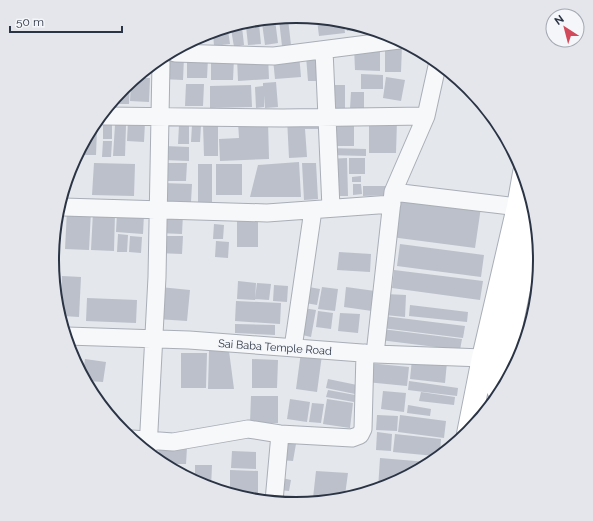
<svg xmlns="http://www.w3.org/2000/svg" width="593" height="521" font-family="Raleway,sans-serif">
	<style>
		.building { fill: #bbc0ca }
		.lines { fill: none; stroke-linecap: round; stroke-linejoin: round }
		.minor-casing { stroke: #a9aeb7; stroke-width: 19 }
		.secondary-casing { stroke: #a9aeb7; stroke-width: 24 }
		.minor { stroke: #f7f8fa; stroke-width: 17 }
		.secondary { stroke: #fff; stroke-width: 22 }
		.labels { text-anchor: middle; stroke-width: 3; stroke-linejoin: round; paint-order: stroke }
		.street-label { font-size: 11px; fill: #2b3445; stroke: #f4f6f9 }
		.rim { fill: none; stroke: #2b3445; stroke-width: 2 }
	</style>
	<rect width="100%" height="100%" fill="#e4e7ec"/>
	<path class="building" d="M288,19L291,45L282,46L279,20Z
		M275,20L278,43L265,45L262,23Z
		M317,20L344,25L345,33L319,36Z
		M259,24L261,44L248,45L246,26Z
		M346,26L362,29L347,31Z
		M242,27L244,45L234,47L231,29Z
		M227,30H228L230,44L214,46L213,33Z
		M209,33V41L192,43V42L203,35Z
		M380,45V71L355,70L354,47Z
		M385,45H402L401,72H385Z
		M299,54L301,77L275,79L273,59Z
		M318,55L320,81H308L306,56Z
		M268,56L269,79L238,81L237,58Z
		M170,57H184L183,80L162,79L163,61Z
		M211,57L234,58L233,80H211Z
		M208,58L207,78H187V59Z
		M361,74L383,75V89H361Z
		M386,77L405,80L401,101L383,98Z
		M138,78H150L149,102L130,101L131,83Z
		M276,82L278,107L265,108L264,95V107L256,108L255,87L263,86V83Z
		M130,83L129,104H119L120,94L124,87Z
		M186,84H204L203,106H185Z
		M251,85L252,107L210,108V86Z
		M323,85H345V109L322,108Z
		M351,92H364V109H350Z
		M119,95V103H113Z
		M318,116V129H305L307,157L289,158L287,118Z
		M369,120H397L396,153H369Z
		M128,121L145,122L144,142L127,141Z
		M268,121L269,159L220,161L219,139L239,138L238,122Z
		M327,121L354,122V146H327Z
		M103,124H112V139H103Z
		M203,124H218V156H204Z
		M115,125H126L125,156H113Z
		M179,125H189V144H178Z
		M192,125H201L200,142H191Z
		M97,128L96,155H83V148Z
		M103,141H112L111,157H102Z
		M164,146L189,147V161L164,160Z
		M327,148L366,149V156L327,155Z
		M347,158L348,196H329L328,159Z
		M349,158H365V174H349Z
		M299,162L301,197H250L258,165Z
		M94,163L135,164L134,196L92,195Z
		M162,163H187L186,181H161Z
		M302,163H316L318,199L304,200Z
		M198,164H212V203H198Z
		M216,164H242V195H216Z
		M361,176V182H352V177Z
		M162,183L192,184L191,202L162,201Z
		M353,184H361L362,194L353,195Z
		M363,186H389V195L363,196Z
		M397,196L481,207L475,248L391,237Z
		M67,210L91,211L89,250L65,249Z
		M93,212L115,213L114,251L91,250Z
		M117,213L144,214L143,234L116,232Z
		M159,213L183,214L182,234L158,233Z
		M237,216H258V247H237Z
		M214,224L224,225L223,239H213Z
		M118,234L128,235L127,252H117Z
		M130,236L142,237L141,253L129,252Z
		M158,236H183L182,254L157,253Z
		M216,241L229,242L228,258L215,257Z
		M400,244L484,255L481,277L397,266Z
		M339,252L371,254L370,272L337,270Z
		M394,270L483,281L480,300L392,288Z
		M62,276L81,277L79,317L63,316L61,304Z
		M238,281L256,283L255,300L237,299Z
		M257,283L271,284L269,300L255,299Z
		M274,285L288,286L287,302L273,301Z
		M303,286L320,289L317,305L300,302Z
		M160,287L190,290L187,321L157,319Z
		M322,287L338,289L335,311L318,309Z
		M346,287L375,291L372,311L344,307Z
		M386,294L406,295L405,317L385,315Z
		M87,298L137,300L136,323L86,321Z
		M236,301L281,303L280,324L235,321Z
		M410,305L468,312L467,322L409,316Z
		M303,308L316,310L311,337L298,334Z
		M318,311L333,313L331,329L316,327Z
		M340,313L360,314L358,333L338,331Z
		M384,316L465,326L463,338L382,328Z
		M235,324L275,325V335L235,333Z
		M382,329L462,339L460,350L380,340Z
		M209,351H229L234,389H208Z
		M70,352H79L78,365L71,354Z
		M301,352L322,355L317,392L296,389Z
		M181,353H207L206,388H181Z
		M85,359L106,362L103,382L89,381L83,373Z
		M252,359L278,360L277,388H252Z
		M412,359L447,362L445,383L410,379Z
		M368,363L409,367L407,386L366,382Z
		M328,379L357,385L355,394L326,388Z
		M409,381L458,388L457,396L408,390Z
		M328,390L355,395L354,402L326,397Z
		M383,391L406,393L404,412L381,409Z
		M421,392L455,397L454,405L419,401Z
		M251,396H278V423H250Z
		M290,399L310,402L307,422L287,419Z
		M327,399L353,403L350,428L323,424Z
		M312,403L324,404L321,423L309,422Z
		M408,405L431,409L430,416L407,413Z
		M377,415L398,416L397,431L376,430Z
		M400,415L446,421L444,438L398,432Z
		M377,432L392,434L391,451L376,450Z
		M395,434L441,439L440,453L435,456L393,452Z
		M283,437L297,438L293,461L280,460Z
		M159,447H187L186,464H169L158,457Z
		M232,451L256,452V469L231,468Z
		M380,458L427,462L390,486L378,489Z
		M195,465H212L211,488L203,486L195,481Z
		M230,470L258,471V494L230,492Z
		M316,471L348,473L345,495L324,499L313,498Z
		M282,478L291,480L289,491L280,490Z"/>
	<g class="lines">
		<defs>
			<path id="minor" d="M324,50L331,208
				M175,53L274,56L399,40
				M104,116L283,118L426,116
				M393,192L518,207
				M63,207L267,213L392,204
				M67,336L189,340L375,354L483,358
				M293,348L313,210
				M375,354L393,192L426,116L437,66
				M132,439L173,442L248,429L280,434L352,438L360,435L363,429L365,353
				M148,449L157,277L161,63
				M274,501L280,434"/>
			<path id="secondary" d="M498,390L533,222
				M468,434L483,358L518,207L524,173"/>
		</defs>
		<use href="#minor" class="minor-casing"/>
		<use href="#secondary" class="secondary-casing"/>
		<use href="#minor" class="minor"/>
		<use href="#secondary" class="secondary"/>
	</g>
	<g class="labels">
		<g class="street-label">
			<text transform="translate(275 347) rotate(4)" y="4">Sai Baba Temple Road</text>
		</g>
	</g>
	<path d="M0 0H593V521H0ZM59 260a237 237 0 1 1 474 0a237 237 0 1 1-474 0Z" fill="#e4e6eb" fill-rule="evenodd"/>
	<path class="rim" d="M59 260a237 237 0 1 1 474 0a237 237 0 1 1-474 0Z"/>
	<g transform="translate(565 28) rotate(324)"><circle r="19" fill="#f4f6f9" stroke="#a4a8b1"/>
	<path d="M0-3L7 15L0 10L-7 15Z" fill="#d1495b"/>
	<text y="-6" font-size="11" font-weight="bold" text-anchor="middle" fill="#2b3445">N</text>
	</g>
	<path d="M10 26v6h112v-6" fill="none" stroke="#2b3445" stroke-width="2"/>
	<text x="16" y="26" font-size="12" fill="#2b3445" stroke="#f4f6f9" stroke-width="3" paint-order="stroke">50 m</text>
</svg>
